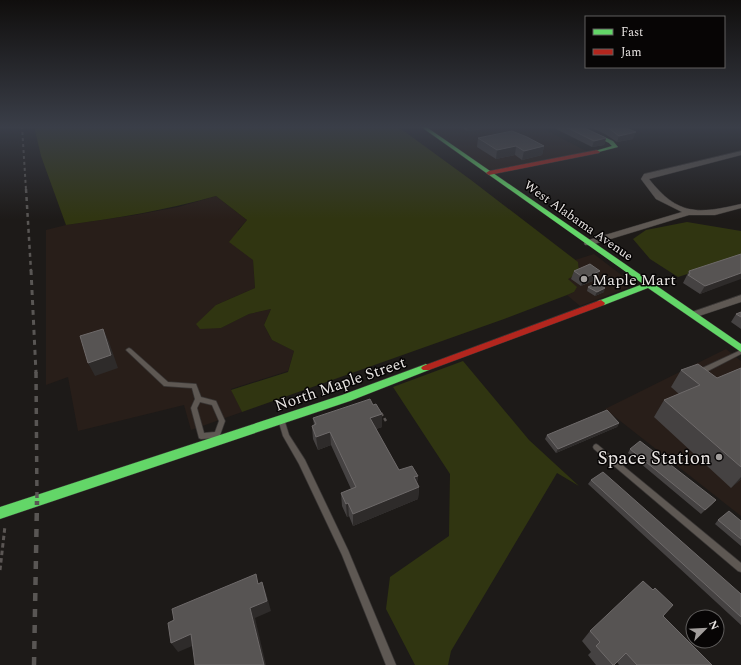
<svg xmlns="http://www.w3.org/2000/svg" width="741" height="665" font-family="Spectral,serif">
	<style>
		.built { fill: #281e19 }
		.green { fill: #303511 }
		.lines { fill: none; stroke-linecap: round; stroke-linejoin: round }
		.lane-casing { stroke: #393635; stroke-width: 1.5 }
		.street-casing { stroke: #393635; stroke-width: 1 }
		.fast-casing { stroke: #393635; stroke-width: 1 }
		.jam-casing { stroke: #393635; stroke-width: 1 }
		.path-far1 { stroke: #5b5654; stroke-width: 2.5; stroke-dasharray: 3.5 2.5; stroke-linecap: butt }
		.path { stroke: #5b5654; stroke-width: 3; stroke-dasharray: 4.5 3; stroke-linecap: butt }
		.lane { fill: #5e5853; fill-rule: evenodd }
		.street { fill: #5e5853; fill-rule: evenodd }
		.fast { fill: #63d668; fill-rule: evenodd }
		.jam { fill: #b3261e; fill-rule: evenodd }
		.rail-far4 { stroke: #595654; stroke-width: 2; stroke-dasharray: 3 3; stroke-linecap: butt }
		.rail-far3 { stroke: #595654; stroke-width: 2.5; stroke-dasharray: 4 4; stroke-linecap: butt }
		.rail-far2 { stroke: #595654; stroke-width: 3; stroke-dasharray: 5 5; stroke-linecap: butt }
		.rail-far1 { stroke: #595654; stroke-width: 3.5; stroke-dasharray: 6 6; stroke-linecap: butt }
		.rail { stroke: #595654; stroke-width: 4.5; stroke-dasharray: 8 8; stroke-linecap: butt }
		.wall { fill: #454242 }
		.shaded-wall { fill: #2e2b2a }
		.building { fill: #575453; stroke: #6e6a6a }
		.poi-dot { fill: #a29e9c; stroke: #070505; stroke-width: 1.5 }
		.labels { text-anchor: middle; stroke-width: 3; stroke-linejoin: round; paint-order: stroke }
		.far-street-label { font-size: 13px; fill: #e9e5e3; stroke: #070505 }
		.poi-label { font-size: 16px; fill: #e9e5e3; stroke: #070505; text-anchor: start }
		.street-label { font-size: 16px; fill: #e9e5e3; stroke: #070505 }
		.near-poi-label { font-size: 19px; fill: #e9e5e3; stroke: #070505; text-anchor: end }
	</style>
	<rect width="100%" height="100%" fill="#1d1a18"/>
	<path class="built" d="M427,126H538L588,152L491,170L487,169L449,143Z
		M216,196L247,220L238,230L253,260L255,288L216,305L221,328L249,314L271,309L264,325L272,340L294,351L288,371L231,389L242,412L191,430L184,405L78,431L68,377L46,385V230L66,225L135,215L178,207Z
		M594,254L628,280L629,286L627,288L580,306L567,295L574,292L568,279L578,263L575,260Z
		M726,349L741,361V516L605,409Z"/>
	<path class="green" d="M34,126H397L471,180L578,262L579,273L568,279L577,287L574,292L567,295L504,319L242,412L231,390L288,372L294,351L272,340L264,325L271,309L249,314L221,328L200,329L196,324L216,305L255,288L253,260L229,242L247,220L216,196C166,210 118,218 66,225L41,156Z
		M687,222L741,231V257L678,277L650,259L633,239L646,230Z
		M463,361L529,440L579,486L557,473L451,651L448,665H415L386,609L390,577L449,536L450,474L393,387Z"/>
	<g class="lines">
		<defs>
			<path id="lane" d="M129,348L131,349L168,382L196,384L201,397L216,401L225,421L220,435L221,440L220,442L218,443L216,442L214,438L201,439L199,438L191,408L195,399L192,388L164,386L127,351L126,350L127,349ZM200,402L212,405L219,421L215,432L204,433L197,408Z
				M741,350V354L702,374H698L697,372L698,370Z
				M281,416L283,417L284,419L289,435L305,460L348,550L396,665H386L342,555L299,464L283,436L278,419L279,417Z
				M596,444L598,445L741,563V572L738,571L594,449L593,447L594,445Z"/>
			<path id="street" d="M741,151V155L649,179C678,216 698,214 741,204V208L715,215H689L591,245H585L584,243L585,241L682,212L656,199L641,179L644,174Z
				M741,295V302L693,318L688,315L689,313Z"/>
			<path id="fast" d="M420,126H425L741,344V352L648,288L604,305H598L597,303L598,301L643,284Z
				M575,126H580L613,141L618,147L595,153V151L612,146L609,143Z
				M426,364L429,366L431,368L429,370L350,401L0,519V507L342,395Z"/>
			<path id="jam" d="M597,150L600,152L599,153L489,175L486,173L489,171Z
				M601,300L605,303L604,305L429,370H423L421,368L423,366Z"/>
		</defs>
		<use href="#lane" class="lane-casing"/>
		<use href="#street" class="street-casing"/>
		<use href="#fast" class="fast-casing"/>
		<use href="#jam" class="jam-casing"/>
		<path class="path-far1" d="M381,413L386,421"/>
		<path class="path" d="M0,570L5,526"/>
		<use href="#lane" class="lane"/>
		<use href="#street" class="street"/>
		<use href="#fast" class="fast"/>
		<use href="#jam" class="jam"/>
		<path class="rail-far4" d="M22,126L26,190"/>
		<path class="rail-far3" d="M26,189L31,271"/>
		<path class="rail-far2" d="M31,270L36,373"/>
		<path class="rail-far1" d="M36,372L37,502"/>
		<path class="rail" d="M34,665L37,501"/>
	</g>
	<path class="wall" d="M459,126H491V128L467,131Z
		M550,126H580L606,138L604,145L592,147Z
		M582,126H621L633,139L617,142L605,134L592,128Z
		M478,138L544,146L542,155L522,160L515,155L496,159L477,147Z
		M574,271L597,279L581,286L571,279Z
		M689,271L720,286L700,294L683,283Z
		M588,287L604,292L595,296L587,291Z
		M741,312V329L731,322L736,314Z
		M741,368V479L731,488L654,417L664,400L679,394L671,387L681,370L717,378Z
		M382,414V427L376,429L399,470L418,476L417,482L419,487L418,499L353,526L349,516L347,517L342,506L341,493L351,489L331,445L318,450L313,439L312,426L314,425L313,418Z
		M619,423L617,427L556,453L545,439L547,435Z
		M630,449L716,500L701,514L628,453Z
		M591,480L741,594V625L588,484Z
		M718,520L741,521V546L715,524Z
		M663,616L712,665H619L617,662L614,665H596L588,655L591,652L582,641L590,631Z"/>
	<path class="shaded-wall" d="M468,126H491V128L467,131Z
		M636,132L633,139L617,142L619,136Z
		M606,138L604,145L592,147L594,141Z
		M516,146L515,155L496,159L497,150Z
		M544,146L542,155L522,160L524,151Z
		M600,271L597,279L581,286L584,278Z
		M741,273V279L700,294L705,286Z
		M605,288L604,292L595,296L597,292Z
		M103,329L109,342L118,368L95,376L88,363Z
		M382,414V427L370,431V418Z
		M619,423L617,427L556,453L558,449Z
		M330,432L331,445L318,450L316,437Z
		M418,476L416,488L419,487L418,499L353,526V514L414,477Z
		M741,477V479L731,488Z
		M716,500L712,505L701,514L705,510Z
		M348,503L349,516L347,517L346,504Z
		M262,582L266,593L271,611L255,618L266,665H264L250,608Z
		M191,634L197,644L178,652L171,643Z"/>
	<path class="building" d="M564,126H580L606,138L594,141Z
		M603,126H621L636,132L619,136L607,127Z
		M512,131L527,137L544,146L524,151L516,146L497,150L478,138Z
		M741,254V273L705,286L688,275L690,274L689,271Z
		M590,264L600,271L584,278L574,271Z
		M597,283L605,288L597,292L588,287Z
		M741,312V317L736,314Z
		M103,329L111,355L88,363L80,336Z
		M698,364L717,378L741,368V467L664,400L700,385L681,370Z
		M370,399L373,405L376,404L382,414L370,418L399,470L412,466L418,476L414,477L419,487L353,514L348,503L346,504L341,493L356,487L330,432L316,437L312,426L316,424L313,418Z
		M607,410L619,423L558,449L547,435Z
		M640,441L716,500L705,510L630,449Z
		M603,472L741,594V617L591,480Z
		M729,511L741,521V539L718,520Z
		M256,574L258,584L262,582L267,601L250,608L264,665H195L191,634L171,643L168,623L174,620L172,609Z
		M643,581L653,590L655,588L673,605L663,616L712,665H637L626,653L614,665H613L596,646L600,642L590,631Z"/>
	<linearGradient id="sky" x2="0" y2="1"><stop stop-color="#100e0d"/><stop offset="0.58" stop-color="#3a3e48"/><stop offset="1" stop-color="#3a3e48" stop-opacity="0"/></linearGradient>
	<rect width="741" height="219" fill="url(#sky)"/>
	<g class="poi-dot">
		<circle cx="584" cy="279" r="4"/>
		<circle cx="719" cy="457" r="4"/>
	</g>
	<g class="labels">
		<g class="far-street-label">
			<text transform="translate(579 220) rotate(35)" y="5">West Alabama Avenue</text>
		</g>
		<g class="poi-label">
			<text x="592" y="285">Maple Mart</text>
		</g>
		<g class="street-label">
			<text transform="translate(340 383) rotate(-19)" y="6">North Maple Street</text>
		</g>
		<g class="near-poi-label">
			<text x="711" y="464">Space Station</text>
		</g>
	</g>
	<rect x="585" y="16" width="140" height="52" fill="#070505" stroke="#615f5e"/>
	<rect x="593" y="29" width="20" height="6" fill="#63d668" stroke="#615f5e"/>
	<text x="621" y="36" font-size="12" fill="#e9e5e3">Fast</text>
	<rect x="593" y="49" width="20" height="6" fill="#b3261e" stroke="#615f5e"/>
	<text x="621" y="56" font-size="12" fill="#e9e5e3">Jam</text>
	<g transform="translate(705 629) rotate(66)"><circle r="19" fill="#070505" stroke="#615f5e"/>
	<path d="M0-3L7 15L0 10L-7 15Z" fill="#a29e9c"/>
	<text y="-6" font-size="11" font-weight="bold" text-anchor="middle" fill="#e9e5e3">N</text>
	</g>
</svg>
